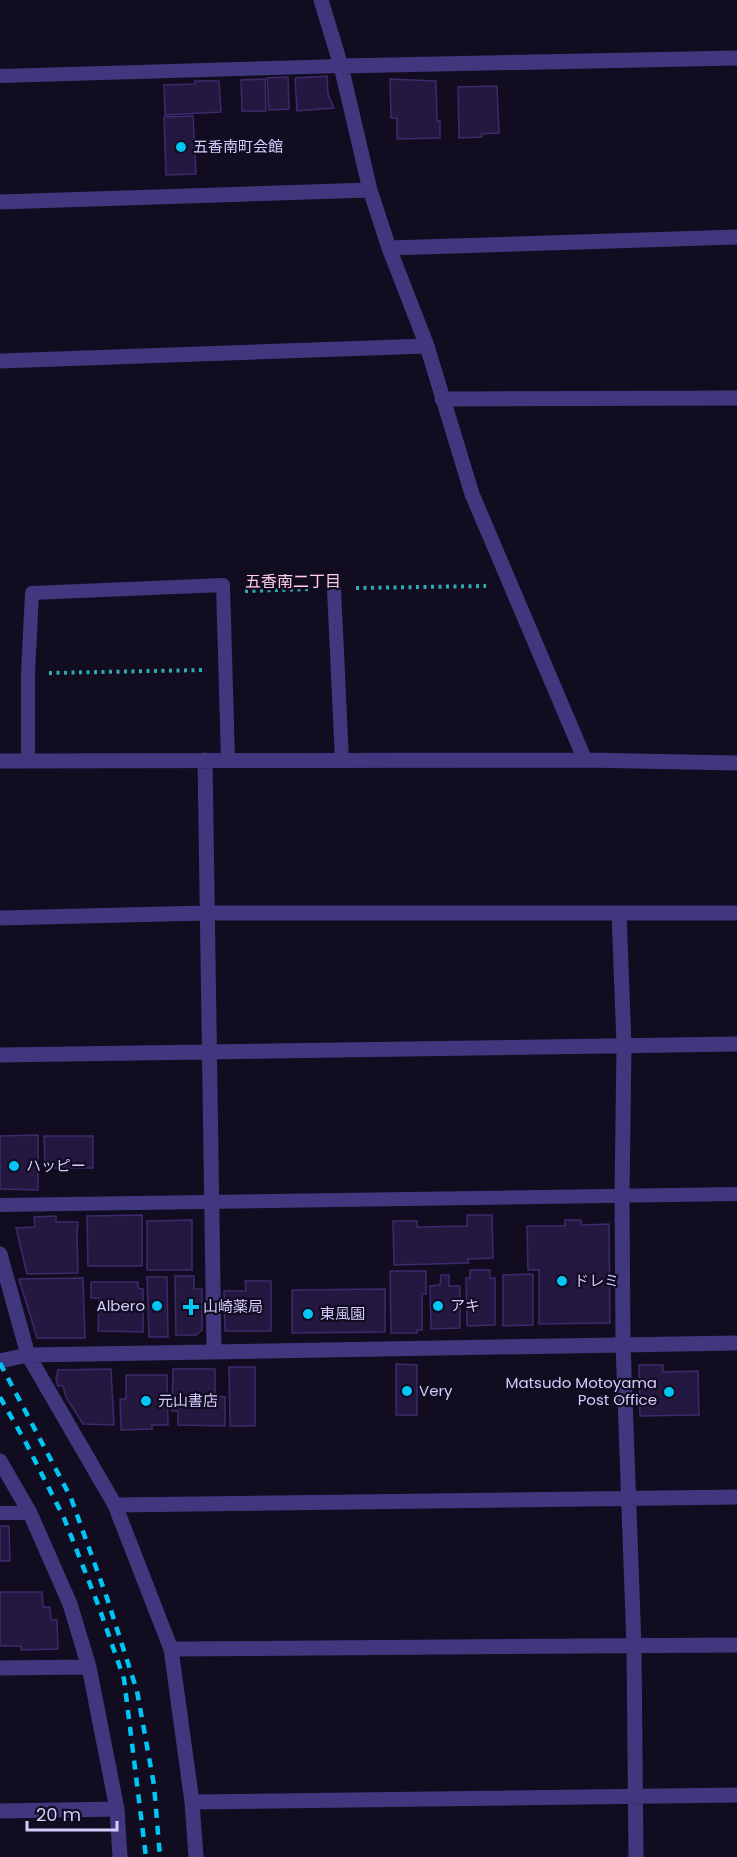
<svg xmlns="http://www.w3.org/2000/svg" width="737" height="1857" font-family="Poppins,'Noto Sans JP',sans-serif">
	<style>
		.building { fill: #241840; stroke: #3d2a6c; stroke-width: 1.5 }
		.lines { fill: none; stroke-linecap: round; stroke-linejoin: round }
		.path { stroke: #2dacb0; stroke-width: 4; stroke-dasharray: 3 4.5; stroke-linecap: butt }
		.lane { stroke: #40377e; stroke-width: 14 }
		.street { stroke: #40377e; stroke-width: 15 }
		.rail { stroke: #00c6f5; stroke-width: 4.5; stroke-dasharray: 9 8; stroke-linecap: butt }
		.poi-dot { fill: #00c6f5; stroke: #110c1f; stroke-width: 2 }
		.labels { text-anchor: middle; stroke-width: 4.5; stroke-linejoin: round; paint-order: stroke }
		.poi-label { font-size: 15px; fill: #d5cbff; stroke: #110c1f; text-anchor: start }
		.neighbourhood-label { font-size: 16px; fill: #ffcde8; stroke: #110c1f }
	</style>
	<rect width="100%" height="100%" fill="#110c1f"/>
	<path class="building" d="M327,76L328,94L334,108L297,111L295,78Z
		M288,77L289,109L269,110L267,78Z
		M265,79L266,111H242L241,80Z
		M390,79L436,81L437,121H440V138L397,139V118H391Z
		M195,81H219L221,112L165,115L164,85L195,84Z
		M497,86L499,133L482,134V137L459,138L458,87Z
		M193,116L196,174L166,175L164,117Z
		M38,1135V1190L0,1189V1136Z
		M44,1136H93V1168H45Z
		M142,1215V1266H88L87,1216Z
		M467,1215H492L493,1258L468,1259V1263L394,1265L393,1221H417V1227L467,1226Z
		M56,1216V1222H78L77,1233L78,1273L27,1274L16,1228L35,1227L34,1217Z
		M192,1220V1270H147V1221Z
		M565,1220H581V1225L609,1224L610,1323L539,1324V1270H528L527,1226H565Z
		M470,1270H490V1278H495V1325L467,1326L466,1278H470Z
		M390,1271H426V1294H422V1330H417V1333H391Z
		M533,1274V1325L503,1326V1275Z
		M441,1275H449V1286H460V1328L431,1329L430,1286L440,1285Z
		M175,1276H194V1289H202V1330L196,1335H176Z
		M147,1277H167L168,1337H149Z
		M83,1278L85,1338H37L19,1279Z
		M245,1281H271V1331H225L224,1291H246Z
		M91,1282H138V1288L143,1289V1332L98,1331L99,1298H91Z
		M385,1289V1332L292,1333V1290Z
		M396,1364L417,1365V1415H396Z
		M639,1365H663V1372L698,1371L699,1415L640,1416Z
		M229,1367H255V1426H230Z
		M111,1369L114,1425L83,1424L66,1397L63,1386H58L56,1379L58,1370Z
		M173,1369H215V1396L225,1397V1426L178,1425V1411H172Z
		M126,1375H167L168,1425H152V1429L121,1430L120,1399H126Z
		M0,1526H9L10,1561H0Z
		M0,1592H42L43,1607H50L51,1620H57L58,1649L21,1650V1646H0Z"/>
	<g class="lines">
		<path class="path" d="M356,588L486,586
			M245,591L312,589
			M49,673L204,670"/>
		<path class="lane" d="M0,76L341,66
			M334,589L342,760
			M28,761V674L32,593L223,585L228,760
			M0,1205L737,1194
			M0,1513H30"/>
		<path class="street" d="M341,66L737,58
			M0,202L370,190
			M389,248L737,237
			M0,361L427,346
			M442,399L737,398
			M205,760L214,1352
			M585,760L737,763
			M0,761L585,760L472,494L427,346L389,248L370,190L341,66L321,0
			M619,913L624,1045L622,1196L623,1344L634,1646L636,1857
			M0,918L206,913H737
			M0,1055L737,1044
			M0,1254L28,1355L115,1505L171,1649L192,1802L196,1857
			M0,1361L28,1355L737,1343
			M0,1461L30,1513L70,1604L89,1667L0,1668
			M115,1505L737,1497
			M171,1649L737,1645
			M89,1667L117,1809L120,1857
			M192,1802L737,1795
			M0,1811L117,1809"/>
		<path class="rail" d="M0,1363L71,1498L107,1598L137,1691L154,1785L160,1857
			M0,1397L26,1443L64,1518L99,1607L124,1679L146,1857"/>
	</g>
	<g class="poi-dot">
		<circle cx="181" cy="147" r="6"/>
		<circle cx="14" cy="1166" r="6"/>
		<circle cx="562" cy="1281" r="6"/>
		<circle cx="157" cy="1306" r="6"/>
		<circle cx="438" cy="1306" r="6"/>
		<path d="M188 1298h6v6h6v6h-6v6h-6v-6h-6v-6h6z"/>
		<circle cx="308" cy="1314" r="6"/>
		<circle cx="407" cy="1391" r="6"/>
		<circle cx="669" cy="1392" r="6"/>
		<circle cx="146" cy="1401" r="6"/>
	</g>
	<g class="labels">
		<g class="poi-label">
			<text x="193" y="152">五香南町会館</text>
			<text x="26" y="1171">ハッピー</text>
			<text x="574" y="1286">ドレミ</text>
			<text x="145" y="1311" text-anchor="end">Albero</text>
			<text x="450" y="1311">アキ</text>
			<text x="203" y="1312">山崎薬局</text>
			<text x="320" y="1319">東風園</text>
			<text x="657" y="1388" text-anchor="end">Matsudo Motoyama<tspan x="657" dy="17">Post Office</tspan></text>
			<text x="419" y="1396">Very</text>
			<text x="158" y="1406">元山書店</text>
		</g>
		<g class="neighbourhood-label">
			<text x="293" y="587">五香南二丁目</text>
		</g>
	</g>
	<path d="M27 1821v9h90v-9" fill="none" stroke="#d5cbff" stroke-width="3"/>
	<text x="36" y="1821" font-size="18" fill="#d5cbff" stroke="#110c1f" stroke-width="4.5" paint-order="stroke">20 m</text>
</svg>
